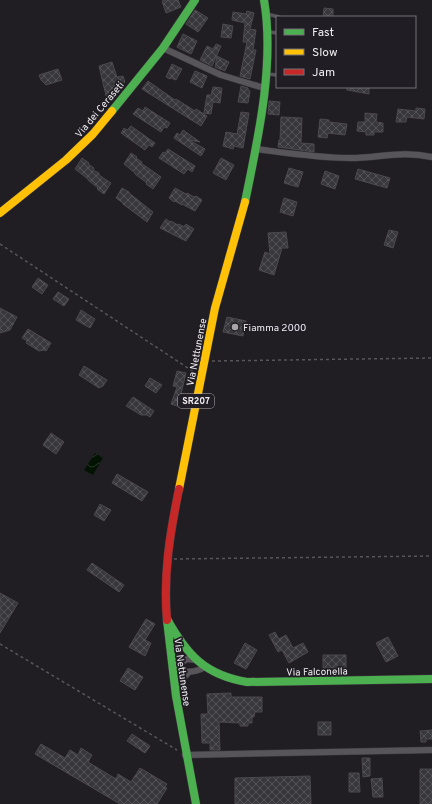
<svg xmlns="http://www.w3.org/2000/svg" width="432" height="804" font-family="Overpass,sans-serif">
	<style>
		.water { fill: url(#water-waves) }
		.building { fill: url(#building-cross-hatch); stroke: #4b494d }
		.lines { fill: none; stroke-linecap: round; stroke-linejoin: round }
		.lane-casing { stroke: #3c393e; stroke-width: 4 }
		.street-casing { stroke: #3c393e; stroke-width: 7 }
		.fast-casing { stroke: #3c393e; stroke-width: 9 }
		.slow-casing { stroke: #3c393e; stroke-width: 9 }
		.jam-casing { stroke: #3c393e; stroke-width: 9 }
		.path { stroke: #575659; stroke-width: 1.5; stroke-dasharray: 3 3; stroke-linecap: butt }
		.lane { stroke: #575559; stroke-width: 3 }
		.street { stroke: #575559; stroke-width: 6 }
		.fast { stroke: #4caf50; stroke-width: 8 }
		.slow { stroke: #ffc107; stroke-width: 8 }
		.jam { stroke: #c62828; stroke-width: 8 }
		.poi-dot { fill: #a7a5aa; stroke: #201d24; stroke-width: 1.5 }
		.labels { text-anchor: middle; stroke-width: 3.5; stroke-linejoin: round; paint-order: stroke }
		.shield { fill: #201d24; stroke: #b2afb4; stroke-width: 1 }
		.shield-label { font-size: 9px; font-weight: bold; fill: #f0edf2 }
		.street-label { font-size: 10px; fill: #f0edf2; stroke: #201d24 }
		.poi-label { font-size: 10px; fill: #f0edf2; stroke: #201d24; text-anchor: start }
	</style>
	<defs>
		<pattern id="water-waves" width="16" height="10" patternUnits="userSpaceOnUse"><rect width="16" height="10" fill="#031303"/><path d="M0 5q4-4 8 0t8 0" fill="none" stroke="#283628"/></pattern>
		<pattern id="building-cross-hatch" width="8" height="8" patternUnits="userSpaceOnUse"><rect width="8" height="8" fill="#38373b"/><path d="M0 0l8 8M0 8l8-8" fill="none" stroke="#555458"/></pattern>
	</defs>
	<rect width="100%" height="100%" fill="#201e23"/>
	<path class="water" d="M95,453L103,458L93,475L84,470Z"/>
	<path class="building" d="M166,0H178L181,7L166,13L162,1Z
		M324,8L333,9V17H323Z
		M195,10L208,18L198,32L186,24Z
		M247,11L254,13L250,29L256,30L253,50H256L250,79L240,76L247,42H243L245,23L232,20L233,12L246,14Z
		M223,24L233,26L231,38L221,37Z
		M183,34L197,41L191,54L177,47Z
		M216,44L221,46L212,66L200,60L207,46L213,49Z
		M217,56L229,62L225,71L215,67Z
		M112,62L117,77L123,76L125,82L121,85V88L118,90V92H115L116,96L113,97L114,98L107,100L99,66Z
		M172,64L182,69L176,80L171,78L170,79L166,77Z
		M58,69L62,80L46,85L41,80L39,75Z
		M195,71L207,76L202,88L190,82Z
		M148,81L175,100L176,99L195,111L196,109L207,116L201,126L142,89Z
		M241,86L248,88V90L250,91L248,103L238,102Z
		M213,87L222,88L220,103L213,102L211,114L204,113L207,95H211Z
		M347,87H369V94L347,90Z
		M269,101L280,102L279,115L268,114Z
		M145,107L170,123L167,128L164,127L161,132L133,114L138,108L143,111Z
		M416,108L425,109L424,119L407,117L406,122H396L398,109L416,111Z
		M241,112L249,113L243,148L234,146L233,149L223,146L226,132L237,134Z
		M365,113L377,114L376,122L383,123V132H374V135H366V132L357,131L358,122H365Z
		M281,117L302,118L301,143L314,144V152L278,147L279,140H280Z
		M320,119L329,120V122L347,124L345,135L328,133L327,138L318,137Z
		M131,126L155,143L152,147L149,145L145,150L121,133L124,128L127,130Z
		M183,130L200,142L189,140L205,149L201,156L174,138L177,133L180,135Z
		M168,149L195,166L192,172L188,169L184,174L159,158L163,152L165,153Z
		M131,153L137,157L136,158L142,162L141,163L161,177L153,189L146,184L147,183L135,174V173L124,164Z
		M82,158L89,163L88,164L94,168L93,170L99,173V175L111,183L104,194L97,189L98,188L88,180V179L75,169Z
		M221,158L234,165L226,180L213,173Z
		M289,168L303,172L298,187L284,183Z
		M358,169L390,178L387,188L355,179Z
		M325,171L339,176L335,189L321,184Z
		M122,188L129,192V193L153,212L147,222L123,204V203L116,198Z
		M175,188L186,194L187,193L194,197L196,196L202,200L195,211L182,204V205L175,201L174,202L169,198Z
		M284,198L297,202L293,216L280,212Z
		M166,219L170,222L171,221L178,225L179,224L184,227L186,224L194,229L186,241L160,228Z
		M389,230L398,232L393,248L384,245Z
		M286,232L288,248H282L274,275L259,270L265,252L270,254L268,233Z
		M38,278L48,285L42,294L32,287Z
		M58,292L69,299L64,306L53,299Z
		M0,308L17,317L10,330L0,333Z
		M81,310L95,319L90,328L76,320Z
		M227,317L246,321L243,336L223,332Z
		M28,329L51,343L46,351L44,350L39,351L26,343L27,341L22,338Z
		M84,366L107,380L103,386L99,388L79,375Z
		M177,371L186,373L181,394L185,396L180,407L171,404L177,387L173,386Z
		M150,378L162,385L156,393L145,386Z
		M133,397L154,411L150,417L147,415H141L126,406Z
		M51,433L64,442L56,454L43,445Z
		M117,474L148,492L142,501L112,483Z
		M100,504L111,510L104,521L94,515Z
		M92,563L124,585L119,592L87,570Z
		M0,593L18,603L0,633Z
		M146,619L155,624L145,640L151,643L145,656L129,647Z
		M275,632L279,639L286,635L293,648L303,643L308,652L289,663L282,650L278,652L269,635Z
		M388,637L398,656L386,662L376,643Z
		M245,643L257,650L246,669L234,663Z
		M323,655H346V668H323Z
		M128,668L143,677L135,690L120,681Z
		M231,693V697H262V712H255L254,717H252V723H248V726H240V723L219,722L220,750H210V743H202L201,714H208L207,694Z
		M318,722H331V735H318Z
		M432,730V739H426V742H421L420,731Z
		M132,734L150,746L145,753L127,741Z
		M41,744L65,758L70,750L78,755L81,748L92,755L88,762L116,779L118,774L131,782L140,768L167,784L165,787L167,788L157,804H120L35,754Z
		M362,758H370V776L363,777Z
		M420,769H432V804H420Z
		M349,773H359L360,792H349Z
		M310,776L311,804H235V778Z
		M382,778L383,797H373L371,779Z"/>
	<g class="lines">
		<defs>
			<path id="lane" d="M267,14L279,17
				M269,32L277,33
				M267,74L277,75"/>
			<path id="street" d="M163,48L221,75L264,88
				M256,149C287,153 319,158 350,158C380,158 401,150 432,157
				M172,668C184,672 193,674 205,667
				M172,668L187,659L196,660
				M175,692C179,684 182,678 189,672
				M185,755L432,750"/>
			<path id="fast" d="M112,111L163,48L195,0
				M245,202C258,139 275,63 264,0
				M167,619C187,655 205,675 247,682L432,679
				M167,620L176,696L196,804"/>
			<path id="slow" d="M0,213L66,160L93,134L112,111
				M179,489L215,308L245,202"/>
			<path id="jam" d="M167,620C163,575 170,533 179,489"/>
		</defs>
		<use href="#lane" class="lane-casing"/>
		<use href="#street" class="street-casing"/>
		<use href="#fast" class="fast-casing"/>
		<use href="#slow" class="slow-casing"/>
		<use href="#jam" class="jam-casing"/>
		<path class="path" d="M0,244L194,372
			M212,361L432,358
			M174,559L432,556
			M0,644L177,750"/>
		<use href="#lane" class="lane"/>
		<use href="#street" class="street"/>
		<use href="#fast" class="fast"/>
		<use href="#slow" class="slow"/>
		<use href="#jam" class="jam"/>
	</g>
	<circle class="poi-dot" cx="235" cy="327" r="4"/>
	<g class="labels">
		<rect class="shield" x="178" y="394" width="36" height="14" rx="3"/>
		<g class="shield-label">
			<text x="196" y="404">SR207</text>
		</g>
		<g class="street-label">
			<text transform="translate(99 109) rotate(-50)" y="4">Via dei Ceraseti</text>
			<text transform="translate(196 352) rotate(-79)" y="4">Via Nettunense</text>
			<text transform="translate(317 671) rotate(-1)" y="4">Via Falconella</text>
			<text transform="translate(183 672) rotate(82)" y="4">Via Nettunense</text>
		</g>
		<g class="poi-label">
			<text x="243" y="331">Fiamma 2000</text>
		</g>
	</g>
	<rect x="276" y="16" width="140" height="72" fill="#201d24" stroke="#737076"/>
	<rect x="284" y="29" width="20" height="6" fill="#4caf50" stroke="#737076"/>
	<text x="312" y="36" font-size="12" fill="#f0edf2">Fast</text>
	<rect x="284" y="49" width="20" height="6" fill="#ffc107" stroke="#737076"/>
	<text x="312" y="56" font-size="12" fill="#f0edf2">Slow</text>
	<rect x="284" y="69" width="20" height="6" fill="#c62828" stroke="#737076"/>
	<text x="312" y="76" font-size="12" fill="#f0edf2">Jam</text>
</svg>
